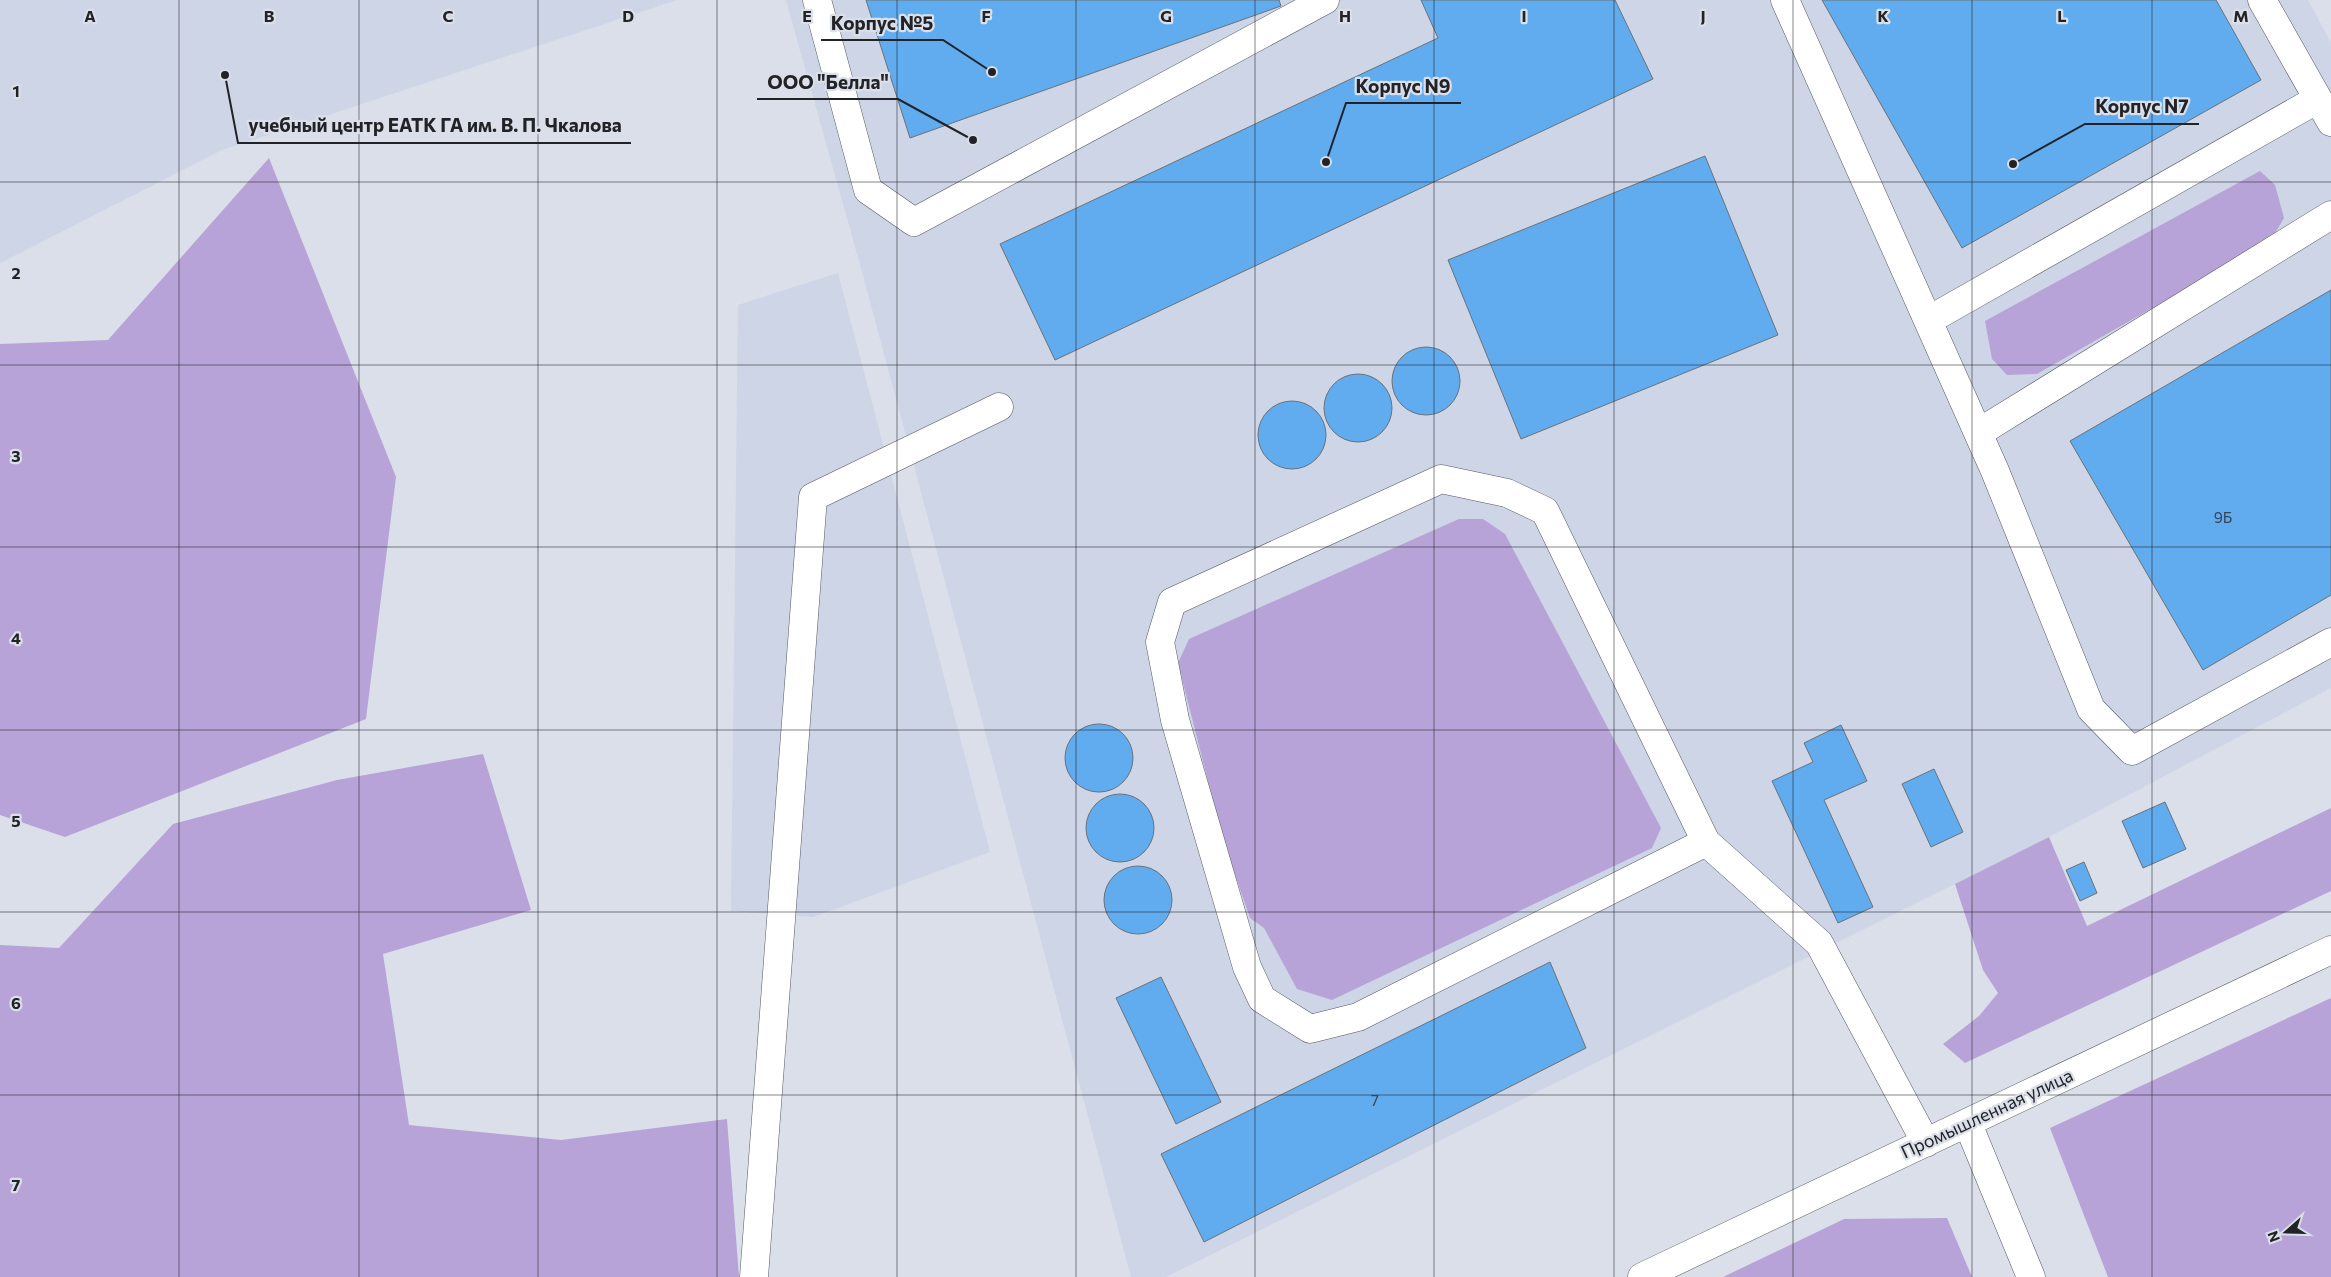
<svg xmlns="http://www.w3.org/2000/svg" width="2331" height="1277" font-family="Commissioner,sans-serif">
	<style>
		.built { fill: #cdd5e6 }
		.green { fill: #b7a3d7 }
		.building { fill: #60acee; stroke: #6a7279 }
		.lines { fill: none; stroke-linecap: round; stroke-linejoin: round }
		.minor-casing { stroke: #555962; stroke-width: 29 }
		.minor { stroke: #fff; stroke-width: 28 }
		.grid { fill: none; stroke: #222327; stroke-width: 1; stroke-opacity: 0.55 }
		.labels { text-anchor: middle; stroke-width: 4.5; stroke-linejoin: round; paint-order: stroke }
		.number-label { font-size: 15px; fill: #324559 }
		.street-label { font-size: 18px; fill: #222327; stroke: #dadfe9 }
		.grid-label { font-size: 16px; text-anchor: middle; font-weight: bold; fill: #222327; stroke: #dadfe9; stroke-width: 4.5; stroke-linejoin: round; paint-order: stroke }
		.leader { fill: none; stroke: #222327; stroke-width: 2 }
		.callout-dot { fill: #222327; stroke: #dadfe9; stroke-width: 2 }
		.callout-label { font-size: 19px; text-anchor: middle; font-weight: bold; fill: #222327; stroke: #dadfe9; stroke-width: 4.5; stroke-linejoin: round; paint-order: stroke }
	</style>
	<rect width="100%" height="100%" fill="#dadfe9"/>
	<path class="built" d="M0,0H677L222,150L0,263Z
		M786,0H2308L2331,43V688L2049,837L1166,1277H1131L864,279Z
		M838,273L990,852L813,917L731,911L738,305Z"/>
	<path class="green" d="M269,158L396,477L366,719L65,837L0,815V344L108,340Z
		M2260,171L2275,185L2284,218L2271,240L2037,374L2007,375L1992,359L1985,321Z
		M1459,519H1483L1505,534L1661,828L1652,848L1332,1000L1297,989L1264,928L1250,918L1223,840L1178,663L1189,639Z
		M483,754L531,910L383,954L409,1125L561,1140L727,1119L739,1277H0V945L59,948L173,824L337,780Z
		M2331,808V891L1965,1063L1943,1044L1979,1016L1998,993L1983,970L1955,884L2049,837L2087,926Z
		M2331,998V1277H2108L2050,1128Z
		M1947,1218L1972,1277H1723L1844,1219Z"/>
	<path class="building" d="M866,0H1279L1281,6L910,138Z
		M1421,0H1615L1653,79L1055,360L1000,244L1438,38Z
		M1822,0H2216L2261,80L1962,248Z
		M1705,156L1778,335L1521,439L1448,260Z
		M2331,290V595L2203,670L2070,441Z
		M1392 381a34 34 0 1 1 68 0a34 34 0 1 1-68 0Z
		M1324 408a34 34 0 1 1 68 0a34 34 0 1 1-68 0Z
		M1258 435a34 34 0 1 1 68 0a34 34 0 1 1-68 0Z
		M1065 758a34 34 0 1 1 68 0a34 34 0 1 1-68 0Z
		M1841,725L1867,781L1824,800L1873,907L1838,923L1772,781L1813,762L1804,743Z
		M1934,769L1963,832L1931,847L1902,784Z
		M1086 828a34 34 0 1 1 68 0a34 34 0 1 1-68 0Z
		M2165,802L2186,849L2143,868L2122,821Z
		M2084,862L2097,893L2080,901L2066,870Z
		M1104 900a34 34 0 1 1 68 0a34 34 0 1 1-68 0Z
		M1550,962L1586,1048L1204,1242L1161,1154Z
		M1161,977L1221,1102L1176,1124L1116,998Z"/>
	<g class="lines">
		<defs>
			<path id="minor" d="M817,0L868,190L914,222L1325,0
				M1785,0L1995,471L2091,709L2132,751L2331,642
				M2262,0L2331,122
				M1929,320L2318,99
				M1978,433L2331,215
				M1706,842L1358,1017L1310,1029L1262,999L1247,967L1175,720L1160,642L1172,602L1441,479L1507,493L1545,511L1706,842L1819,943L1926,1143
				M1968,1124L2031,1277
				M754,1277L813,497L999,407
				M1642,1277L2331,950"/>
		</defs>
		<use href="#minor" class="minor-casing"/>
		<use href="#minor" class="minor"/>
	</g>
	<path class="grid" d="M179,0V1277M359,0V1277M538,0V1277M717,0V1277M897,0V1277M1076,0V1277M1255,0V1277M1434,0V1277M1614,0V1277M1793,0V1277M1972,0V1277M2152,0V1277M0,182H2331M0,365H2331M0,547H2331M0,730H2331M0,912H2331M0,1095H2331"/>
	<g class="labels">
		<g class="number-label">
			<text x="2223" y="523">9Б</text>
			<text x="1375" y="1106">7</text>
		</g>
		<g class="street-label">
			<text transform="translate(1987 1114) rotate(-25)" y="6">Промышленная улица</text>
		</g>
	</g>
	<g class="grid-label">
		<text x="90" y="22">A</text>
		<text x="269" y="22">B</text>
		<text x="448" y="22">C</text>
		<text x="628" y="22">D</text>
		<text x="807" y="22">E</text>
		<text x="986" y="22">F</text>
		<text x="1166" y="22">G</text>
		<text x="1345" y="22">H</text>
		<text x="1524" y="22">I</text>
		<text x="1703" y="22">J</text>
		<text x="1883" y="22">K</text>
		<text x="2062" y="22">L</text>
		<text x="2241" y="22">M</text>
		<text x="16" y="97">1</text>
		<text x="16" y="279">2</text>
		<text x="16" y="462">3</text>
		<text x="16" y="644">4</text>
		<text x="16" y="827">5</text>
		<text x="16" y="1009">6</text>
		<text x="16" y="1191">7</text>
	</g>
	<path class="leader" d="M992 72L943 40H821M973 140L898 99H757M1326 162L1346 103H1461M2013 164L2085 124H2199M225 75L238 143H631"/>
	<g class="callout-dot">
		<circle cx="992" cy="72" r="5"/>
		<circle cx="973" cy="140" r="5"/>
		<circle cx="1326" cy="162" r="5"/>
		<circle cx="2013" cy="164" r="5"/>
		<circle cx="225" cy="75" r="5"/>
	</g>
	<g class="callout-label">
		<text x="882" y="30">Корпус №5</text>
		<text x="828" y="89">ООО "Белла"</text>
		<text x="1403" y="93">Корпус N9</text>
		<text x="2142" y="113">Корпус N7</text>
		<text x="435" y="132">учебный центр ЕАТК ГА им. В. П. Чкалова</text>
	</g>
	<g transform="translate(2286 1232) rotate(250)" stroke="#dadfe9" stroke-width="4" paint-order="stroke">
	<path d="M0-4L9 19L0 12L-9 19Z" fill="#222327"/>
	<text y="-8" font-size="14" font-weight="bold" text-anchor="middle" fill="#222327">N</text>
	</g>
</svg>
